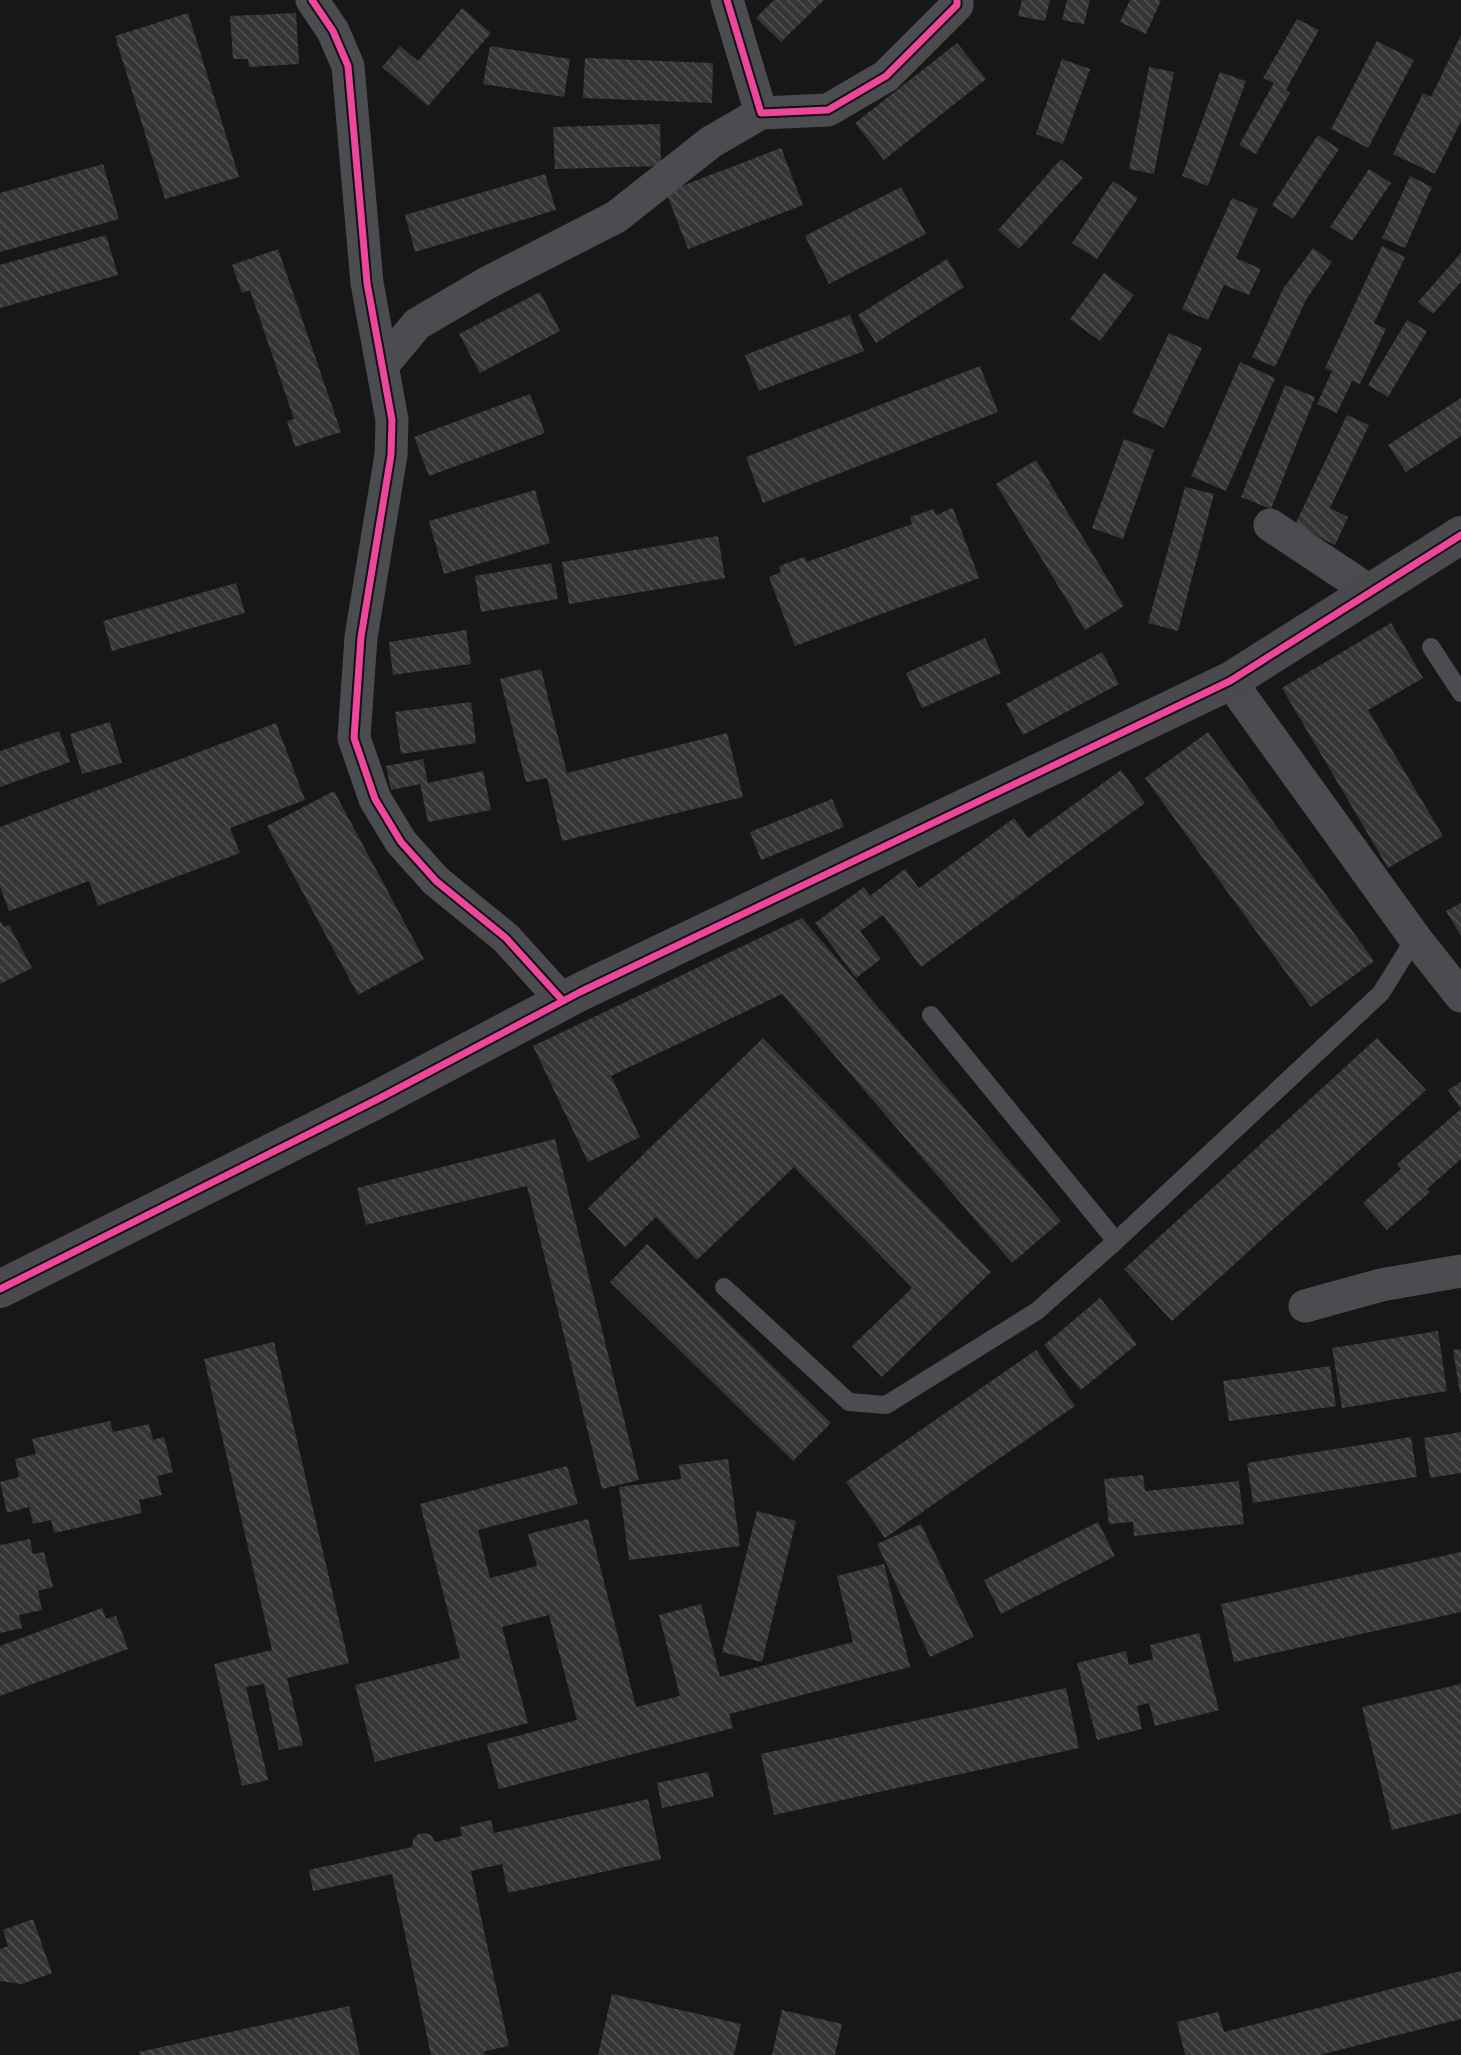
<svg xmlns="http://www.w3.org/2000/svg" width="1461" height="2055" font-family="'Public Sans',sans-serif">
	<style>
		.building { fill: url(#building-back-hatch) }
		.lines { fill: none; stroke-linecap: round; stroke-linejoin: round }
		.lane { stroke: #4b4c50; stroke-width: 18 }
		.street { stroke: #4b4c50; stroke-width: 33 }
		.secondary { stroke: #4a4a4e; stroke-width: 38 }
		.cycleway-casing { stroke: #111113; stroke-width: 11 }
		.cycleway { stroke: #ed469a; stroke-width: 7 }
	</style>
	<defs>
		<pattern id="building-back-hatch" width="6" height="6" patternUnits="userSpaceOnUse" patternTransform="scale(1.75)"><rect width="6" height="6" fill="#353536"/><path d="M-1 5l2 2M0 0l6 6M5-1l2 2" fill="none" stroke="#4f5051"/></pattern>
	</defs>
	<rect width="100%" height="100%" fill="#171717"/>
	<path class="building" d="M774,0H824L781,42L756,18Z
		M1022,0H1050L1045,21L1018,16Z
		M1067,0H1090L1084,24L1062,20Z
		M1130,0H1161L1146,34L1120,22Z
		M462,8L491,33L428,106L382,67L400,46L418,61Z
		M188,13L239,177L165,199L115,36Z
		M296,13L299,64L249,67L248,59H233L230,16Z
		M1297,19L1319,30L1286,90L1290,93L1256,154L1239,145L1274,83L1263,78Z
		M1461,35V121L1435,174L1393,154L1423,93L1431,97Z
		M1377,41L1414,60L1368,148L1331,129Z
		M957,43L986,79L884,160L855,123Z
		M490,46L570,59L564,97L483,84Z
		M585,58L713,63L712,103L583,98Z
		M1062,59L1090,69L1063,144L1036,134Z
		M1149,67L1174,72L1154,174L1129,169Z
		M1220,72L1246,81L1208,186L1182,176Z
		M660,124L661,166L555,169L553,127Z
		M1318,135L1339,149L1293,219L1272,205Z
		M781,148L803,205L688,249L666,192Z
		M1061,159L1083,178L1019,249L998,230Z
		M103,164L119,219L0,252V193Z
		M1369,169L1391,183L1352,241L1330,227Z
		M545,174L556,210L415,252L405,215Z
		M1410,176L1432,187L1405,248L1382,238Z
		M1113,181L1138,198L1097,259L1072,243Z
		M901,187L926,234L829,284L805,236Z
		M1232,198L1258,209L1236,258L1261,269L1249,295L1224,285L1208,320L1182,309Z
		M106,235L118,275L0,308V265Z
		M1382,246L1405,257L1374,323L1386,329L1360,384L1352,381L1337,413L1317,404L1332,371L1325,368Z
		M1313,248L1332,262L1306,300L1275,367L1252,357L1283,289Z
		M278,249L341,432L295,447L287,421L294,419L250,290L242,293L232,265Z
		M1461,253V282L1433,314L1418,302Z
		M947,259L964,287L876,343L858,315Z
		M1104,273L1134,295L1100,341L1070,319Z
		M540,292L560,331L480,373L459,334Z
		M850,315L864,351L759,391L745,355Z
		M1407,320L1427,331L1388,397L1368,385Z
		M1169,333L1202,348L1164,428L1132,413Z
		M1240,362L1275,378L1226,491L1191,476Z
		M980,366L998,412L763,503L746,457Z
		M1285,385L1315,397L1271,509L1241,497Z
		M530,394L545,433L429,476L414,437Z
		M1461,398V436L1406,472L1388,445Z
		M1347,415L1369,425L1330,508L1348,517L1335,545L1295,525Z
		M1124,439L1154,450L1123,539L1092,528Z
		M1036,460L1124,606L1085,630L996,484Z
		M1185,487L1214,494L1178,631L1148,623Z
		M535,490L550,543L444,574L429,521Z
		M953,508L979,578L795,646L769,577L781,572L779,566L804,557L807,562L912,524L910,517L934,509L936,515Z
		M718,536L725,578L569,604L562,562Z
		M551,563L558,599L481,612L475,576Z
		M236,583L245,613L112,651L103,621Z
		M1391,623L1423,678L1368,710L1443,836L1388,868L1282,688Z
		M466,630L471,664L393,675L389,642Z
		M985,638L1001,673L922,708L906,673Z
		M1102,652L1119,684L1023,735L1006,704Z
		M541,669L567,773L727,733L743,797L562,841L547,778L526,782L500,679Z
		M471,702L476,743L401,754L395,712Z
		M110,722L122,763L82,774L70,734Z
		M276,723L305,800L230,828L240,853L98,906L89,881L9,911L0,887V827Z
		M59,731L70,762L0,787V751Z
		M1208,732L1374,961L1311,1007L1145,778Z
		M423,759L428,783L483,771L491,810L428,822L420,784L391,790L386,766Z
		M1121,770L1145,803L921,967L883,915L860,931L881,959L856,978L815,923L864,887L870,896L905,869L919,888L1014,818L1028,838Z
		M334,791L424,959L358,995L267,826Z
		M832,799L844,827L761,860L750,832Z
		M1461,903V936L1446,911Z
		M802,918L1061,1221L1012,1263L782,994L611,1076L640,1137L588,1162L533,1046Z
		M0,921L4,927L9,925L32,968L0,984Z
		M763,1038L991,1272L882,1377L852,1346L912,1288L794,1167L697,1260L656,1217L625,1247L588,1208Z
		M1377,1038L1426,1090L1172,1321L1124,1269Z
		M1461,1082V1159L1427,1189L1430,1192L1387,1230L1363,1203L1401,1169L1397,1164L1461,1109L1448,1090Z
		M555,1139L639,1480L602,1489L527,1186L366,1225L357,1188Z
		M647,1244L831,1423L793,1461L610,1282Z
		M1100,1298L1137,1344L1081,1390L1044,1345Z
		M1438,1331L1447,1391L1342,1408L1332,1348Z
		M274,1342L349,1663L287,1678L303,1745L279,1750L264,1684L246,1687L268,1780L242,1786L214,1664L272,1650L204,1359Z
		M1461,1349V1393H1460L1453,1350Z
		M1036,1350L1075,1406L885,1538L846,1482Z
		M1330,1366L1336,1406L1229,1421L1223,1381Z
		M110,1421L113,1432L149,1424L153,1440L164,1437L173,1472L157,1476L162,1495L139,1500L142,1513L54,1533L51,1520L33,1524L29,1507L7,1513L0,1482L19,1477L15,1459L36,1454L32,1439Z
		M1461,1432V1473L1430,1478L1424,1438Z
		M1411,1437L1417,1477L1253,1503L1247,1463Z
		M728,1459L740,1546L629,1560L619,1487L681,1479L679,1465Z
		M567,1466L578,1504L478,1530L490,1578L537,1566L528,1534L588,1519L636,1707L680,1696L659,1615L701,1604L720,1677L853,1642L837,1576L884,1564L910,1667L729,1714L733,1728L499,1789L487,1744L577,1720L549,1615L502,1627L528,1723L375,1762L355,1685L460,1658L420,1504Z
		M1143,1475L1145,1491L1239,1481L1244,1524L1134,1536L1133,1522L1109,1524L1104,1479Z
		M757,1511L796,1521L762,1662L722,1652Z
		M1098,1522L1115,1556L1001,1614L984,1580Z
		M921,1524L974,1637L930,1657L877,1544Z
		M30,1539L33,1554L44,1552L53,1587L38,1591L42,1610L19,1615L22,1628L0,1633V1545Z
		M1461,1552V1612L1234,1662L1221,1604Z
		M102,1608L106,1619L116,1616L128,1649L0,1696V1646Z
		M1199,1633L1219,1710L1155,1726L1149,1703L1137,1706L1142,1729L1097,1740L1077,1663L1126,1651L1129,1665L1153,1659L1150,1645Z
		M1461,1684V1813L1392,1830L1362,1707Z
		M1066,1688L1079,1748L774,1815L761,1754Z
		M708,1772L714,1797L662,1808L657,1783Z
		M648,1799L661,1859L508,1893L502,1864L471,1871L509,2046L485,2051L484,2055H431L392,1874L313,1891L309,1870L412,1847L413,1840L418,1834L425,1833L431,1835L435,1842L462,1836L460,1827L491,1820L494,1833Z
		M33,1919L52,1973L22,1984L0,1981V1949L8,1946L3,1930Z
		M1461,1971V2019L1320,2055H1185L1177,2022L1218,2012L1224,2032Z
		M612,1994L741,2024L734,2055H598Z
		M349,2006L360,2055H140L139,2052Z
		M782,2010L842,2024L835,2055H772Z"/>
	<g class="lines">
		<path class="lane" d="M1431,647L1461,693
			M931,1015L1116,1241
			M724,1287L849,1402L886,1405L1037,1311L1116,1241L1381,993L1415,938"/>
		<path class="street" d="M312,0L333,31L348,66L367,283L392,420L391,455L361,637L354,738L375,799L401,842L436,881L506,938L563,1001
			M727,0L761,113L828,110L886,76L957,5V0
			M382,366L417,324L487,283L616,217L711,142L761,113
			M1270,525L1371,592
			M1230,681L1415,938L1461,996
			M1305,1306L1381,1285L1461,1271"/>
		<path class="secondary" d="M0,1289L380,1098L580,992L1230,681L1461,535"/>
		<defs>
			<path id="cycleway" d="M312,0L333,31L348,66L367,283L392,420L391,455L361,637L354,738L375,799L401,842L436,881L506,938L563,1001
				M727,0L761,113L828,110L886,76L957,5V0
				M0,1289L380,1098L580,992L1230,681L1461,535"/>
		</defs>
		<use href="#cycleway" class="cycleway-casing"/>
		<use href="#cycleway" class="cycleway"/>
	</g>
</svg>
